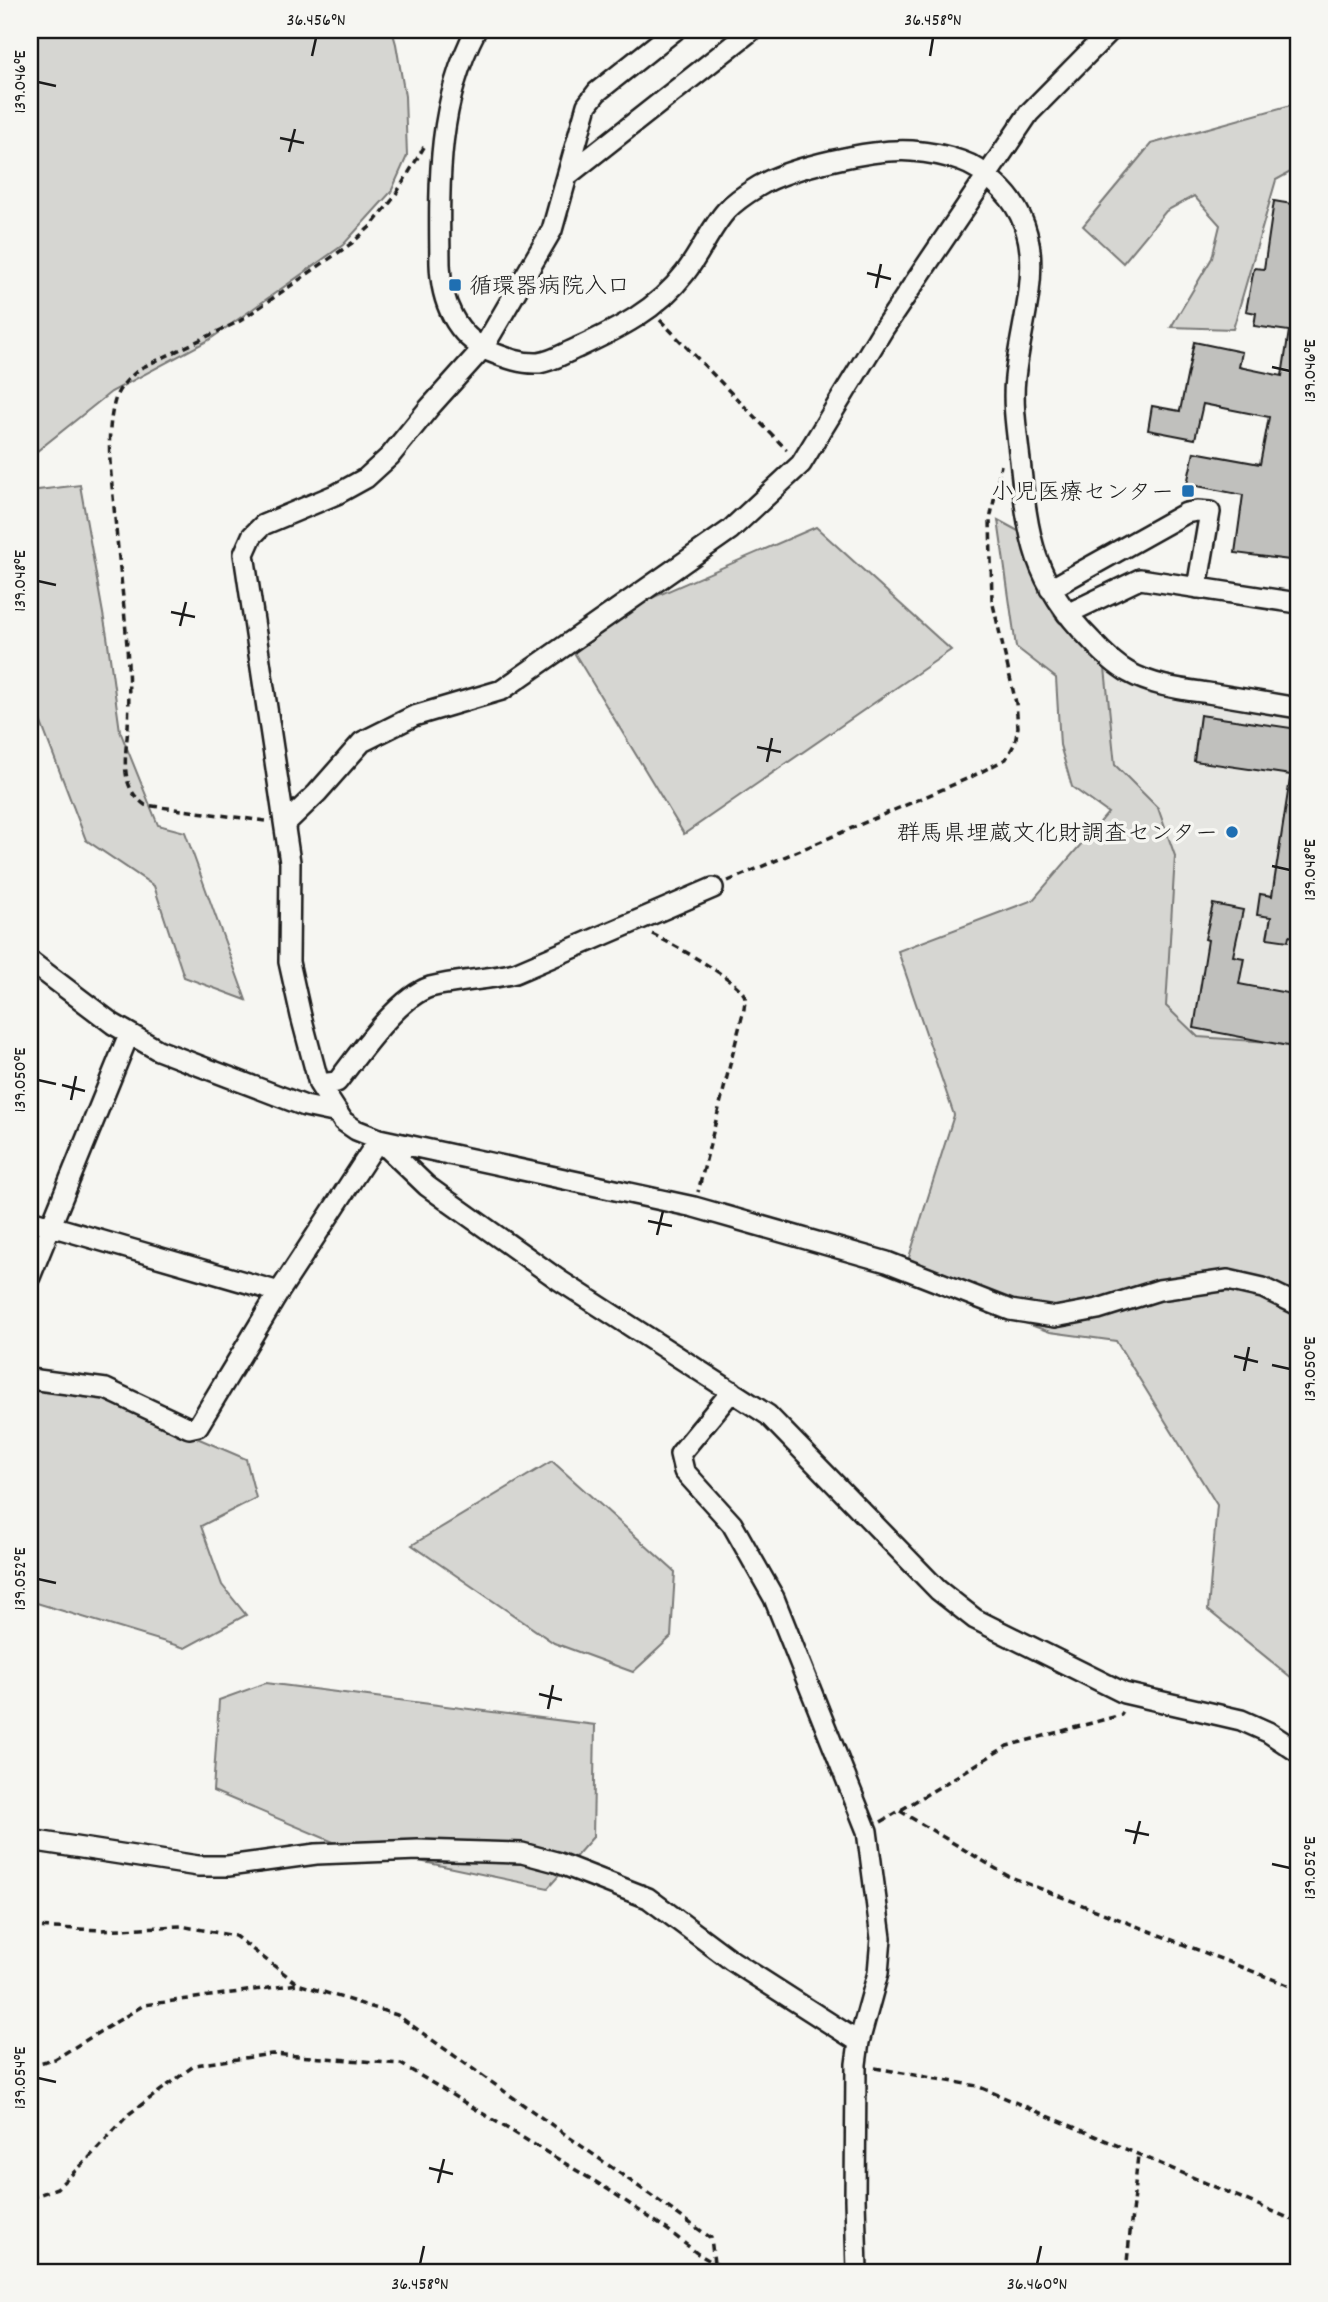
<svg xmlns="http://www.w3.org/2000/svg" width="1328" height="2302" font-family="Dekko,'Klee One',sans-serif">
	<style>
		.built { fill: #e6e6e2 }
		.green { fill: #d6d6d2; stroke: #797977; stroke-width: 2 }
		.building { fill: #c0c0bd; stroke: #1c1c1c; stroke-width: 2 }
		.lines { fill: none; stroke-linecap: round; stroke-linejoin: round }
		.minor-casing { stroke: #1c1c1c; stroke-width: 24 }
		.path { stroke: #1c1c1c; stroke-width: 3.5; stroke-dasharray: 7 5; stroke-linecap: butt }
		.minor { stroke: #f6f6f2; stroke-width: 19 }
		.ticks { fill: none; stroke: #1c1c1c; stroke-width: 2.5 }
		.poi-dot { fill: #1f6fb2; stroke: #f6f6f2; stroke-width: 2.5 }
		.labels { text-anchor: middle; stroke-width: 7; stroke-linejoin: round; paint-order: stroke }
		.poi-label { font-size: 23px; fill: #1c1c1c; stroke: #f6f6f2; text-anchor: end }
		.neatline { fill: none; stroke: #1c1c1c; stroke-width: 2.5 }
		.ticks-label { font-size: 18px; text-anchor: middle; fill: #1c1c1c }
	</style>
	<rect width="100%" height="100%" fill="#f6f6f2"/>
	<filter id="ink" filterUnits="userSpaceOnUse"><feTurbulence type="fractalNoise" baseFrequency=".0143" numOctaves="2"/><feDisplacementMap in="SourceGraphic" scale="14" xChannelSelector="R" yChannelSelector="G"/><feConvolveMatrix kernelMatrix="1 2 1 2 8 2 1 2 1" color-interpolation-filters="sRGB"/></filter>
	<g filter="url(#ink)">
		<path class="built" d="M1105,668L1298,715V1044L1198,1037L1166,1006L1175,856L1158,808L1115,765Z"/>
		<path class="green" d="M30,30H392L396,44L405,96L407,156L391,192L343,245L209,340L111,392L36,452L30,462Z
			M1298,103V168L1276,180L1233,329L1171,327L1212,258L1220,225L1194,196L1166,211L1123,263L1083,226L1151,144Z
			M80,485L107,636L120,731L158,825L185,832L246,1000L184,977L154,886L86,840L30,694V491Z
			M998,520L1022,533L1035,580L1055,617L1105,668L1115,765L1158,808L1175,856L1166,1006L1198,1037L1298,1044V1683L1208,1610L1217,1505L1116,1341L1050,1332L963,1301L905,1270L954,1115L898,951L1033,900L1108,813L1072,787L1060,745L1056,678L1016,647Z
			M816,527L951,650L684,834L564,636Z
			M30,1385L103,1394L169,1426L246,1459L256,1498L201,1526L222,1585L246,1615L185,1648L30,1601Z
			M552,1461L675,1572L671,1637L633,1672L554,1643L412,1545Z
			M266,1683L595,1725L593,1837L548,1888L338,1844L213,1791L219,1700Z"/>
		<path class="building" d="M1274,201L1298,205V561L1235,553L1243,495L1187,484L1194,452L1260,464L1269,417L1203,404L1195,439L1148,430L1152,406L1180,411L1194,342L1242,352L1239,367L1282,376L1289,331L1254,326L1256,313L1246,311L1254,268L1264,269Z
			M1200,715L1298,729V776L1194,761Z
			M1290,779L1298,780V938L1289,936L1288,941L1267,938L1271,917L1257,915L1260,894L1272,896Z
			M1213,904L1243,910L1233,956L1244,958L1239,984L1298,995V1048L1194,1028L1208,940L1205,939Z"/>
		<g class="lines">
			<defs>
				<path id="minor" d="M476,30C437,104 439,182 440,264C441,301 455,336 491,352C506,358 522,364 539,363C553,361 565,353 577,348C618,329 657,310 685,273C700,254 710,229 726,211C734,202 749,192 759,186C790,167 876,148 912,151C926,152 947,156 961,161C973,165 986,174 995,183C1056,236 1022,310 1015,378C1012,404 1017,434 1020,460C1028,537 1033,582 1091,640C1102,652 1114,664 1128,672C1153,686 1181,689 1208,693C1238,698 1268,703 1298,708
					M675,30L597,92L587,105L552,230L483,348L429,408L390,456L366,478L337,494L263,525L252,536L244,554L290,862L289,962L301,1016L319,1084L343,1121L356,1130L379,1139L694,1207L887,1262L1010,1310L1055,1317L1098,1309L1159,1290L1228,1280L1263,1288L1298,1305
					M568,175L752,30
					M1050,589L1186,513L1197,511L1210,512L1197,588
					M1067,614L1140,579L1298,603
					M285,824L317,793L362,742L414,716L502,690L730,530L801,464L884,328L1029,113L1111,30
					M30,961L113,1024L158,1050L305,1106L338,1113
					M319,1084L337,1082C358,1055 398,997 430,987C458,980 487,980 515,973L713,888
					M379,1140L427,1186L445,1199L559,1280L768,1415L938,1590L975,1619L1124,1693L1241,1720L1268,1732L1298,1752
					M30,1220L279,1292
					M30,1277L129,1034
					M30,1379L106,1389L189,1428L198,1426L279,1292L379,1139
					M732,1391L680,1454L684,1471L732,1524L774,1598L867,1831L881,1938L878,1973L859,2042L856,2064L855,2199L857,2272
					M30,1840L198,1866H228L316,1854L418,1850L522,1853L556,1862L648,1898L731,1960L859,2042"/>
			</defs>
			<use href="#minor" class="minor-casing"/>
			<path class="path" d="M660,320L787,450
				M265,821L145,805C118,786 126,755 128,727C132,656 120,578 114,507C111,472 105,435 115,400C118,387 131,376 141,368L240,321L352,243L371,226L393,199L424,147
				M728,881L969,778L1006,759L1015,743L1018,727L1016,703L992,600L990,520L1001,465
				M652,934C669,942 741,981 745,997C746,1001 744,1005 744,1009L698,1192
				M900,1811L1008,1876L1298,1989
				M881,1822L1007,1746L1121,1715L1123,1712
				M30,1927L100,1930L181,1926L235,1936L298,1984L397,2015L711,2238L714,2263
				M1293,2046L1298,2038
				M30,2065L55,2059L144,2005L298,1984
				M875,2068L977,2086L1298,2222
				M30,2198L57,2188L86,2161L129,2114L195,2065L272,2054L401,2064L609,2190L668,2230L698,2254L730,2272
				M1126,2272L1138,2155"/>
			<use href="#minor" class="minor"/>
		</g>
	</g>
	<path class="ticks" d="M312,56L316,38M930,56L933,38M38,82L56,86M280,138L304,143M289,152L295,129M867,273L891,279M876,288L881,264M1272,367L1290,371M38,581L56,585M171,612L195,617M180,626L186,602M757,747L781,752M767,762L772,738M1272,866L1290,870M38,1080L56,1084M62,1085L85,1091M71,1100L76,1076M648,1221L672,1226M657,1235L663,1211M1234,1356L1258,1362M1272,1365L1290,1369M1244,1371L1249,1347M38,1579L56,1583M539,1694L562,1700M548,1709L553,1685M1125,1830L1149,1835M1134,1844L1140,1821M1272,1864L1290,1868M38,2078L56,2082M429,2168L453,2174M438,2183L444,2159M420,2264L424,2246M1037,2264L1041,2246"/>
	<g class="poi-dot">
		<rect x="448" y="278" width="14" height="14" rx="3.5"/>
		<rect x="1181" y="484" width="14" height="14" rx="3.5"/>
		<circle cx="1232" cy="832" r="7"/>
	</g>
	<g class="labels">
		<g class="poi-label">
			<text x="469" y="293" text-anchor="start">循環器病院入口</text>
			<text x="1174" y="499">小児医療センター</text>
			<text x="1218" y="840">群馬県埋蔵文化財調査センター</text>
		</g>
	</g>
	<rect width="1328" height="2302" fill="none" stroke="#f6f6f2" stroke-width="77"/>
	<rect x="38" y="38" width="1252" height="2226" class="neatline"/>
	<g class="ticks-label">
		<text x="316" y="25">36.456°N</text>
		<text x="933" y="25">36.458°N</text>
		<text transform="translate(19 82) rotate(-90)" y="6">139.046°E</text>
		<text transform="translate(1309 371) rotate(-90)" y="6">139.046°E</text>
		<text transform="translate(19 581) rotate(-90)" y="6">139.048°E</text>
		<text transform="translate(1309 870) rotate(-90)" y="6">139.048°E</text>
		<text transform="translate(19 1080) rotate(-90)" y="6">139.050°E</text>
		<text transform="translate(1309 1369) rotate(-90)" y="6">139.050°E</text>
		<text transform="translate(19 1579) rotate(-90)" y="6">139.052°E</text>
		<text transform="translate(1309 1868) rotate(-90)" y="6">139.052°E</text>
		<text transform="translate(19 2078) rotate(-90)" y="6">139.054°E</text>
		<text x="420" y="2289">36.458°N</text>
		<text x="1037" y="2289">36.460°N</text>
	</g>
</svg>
